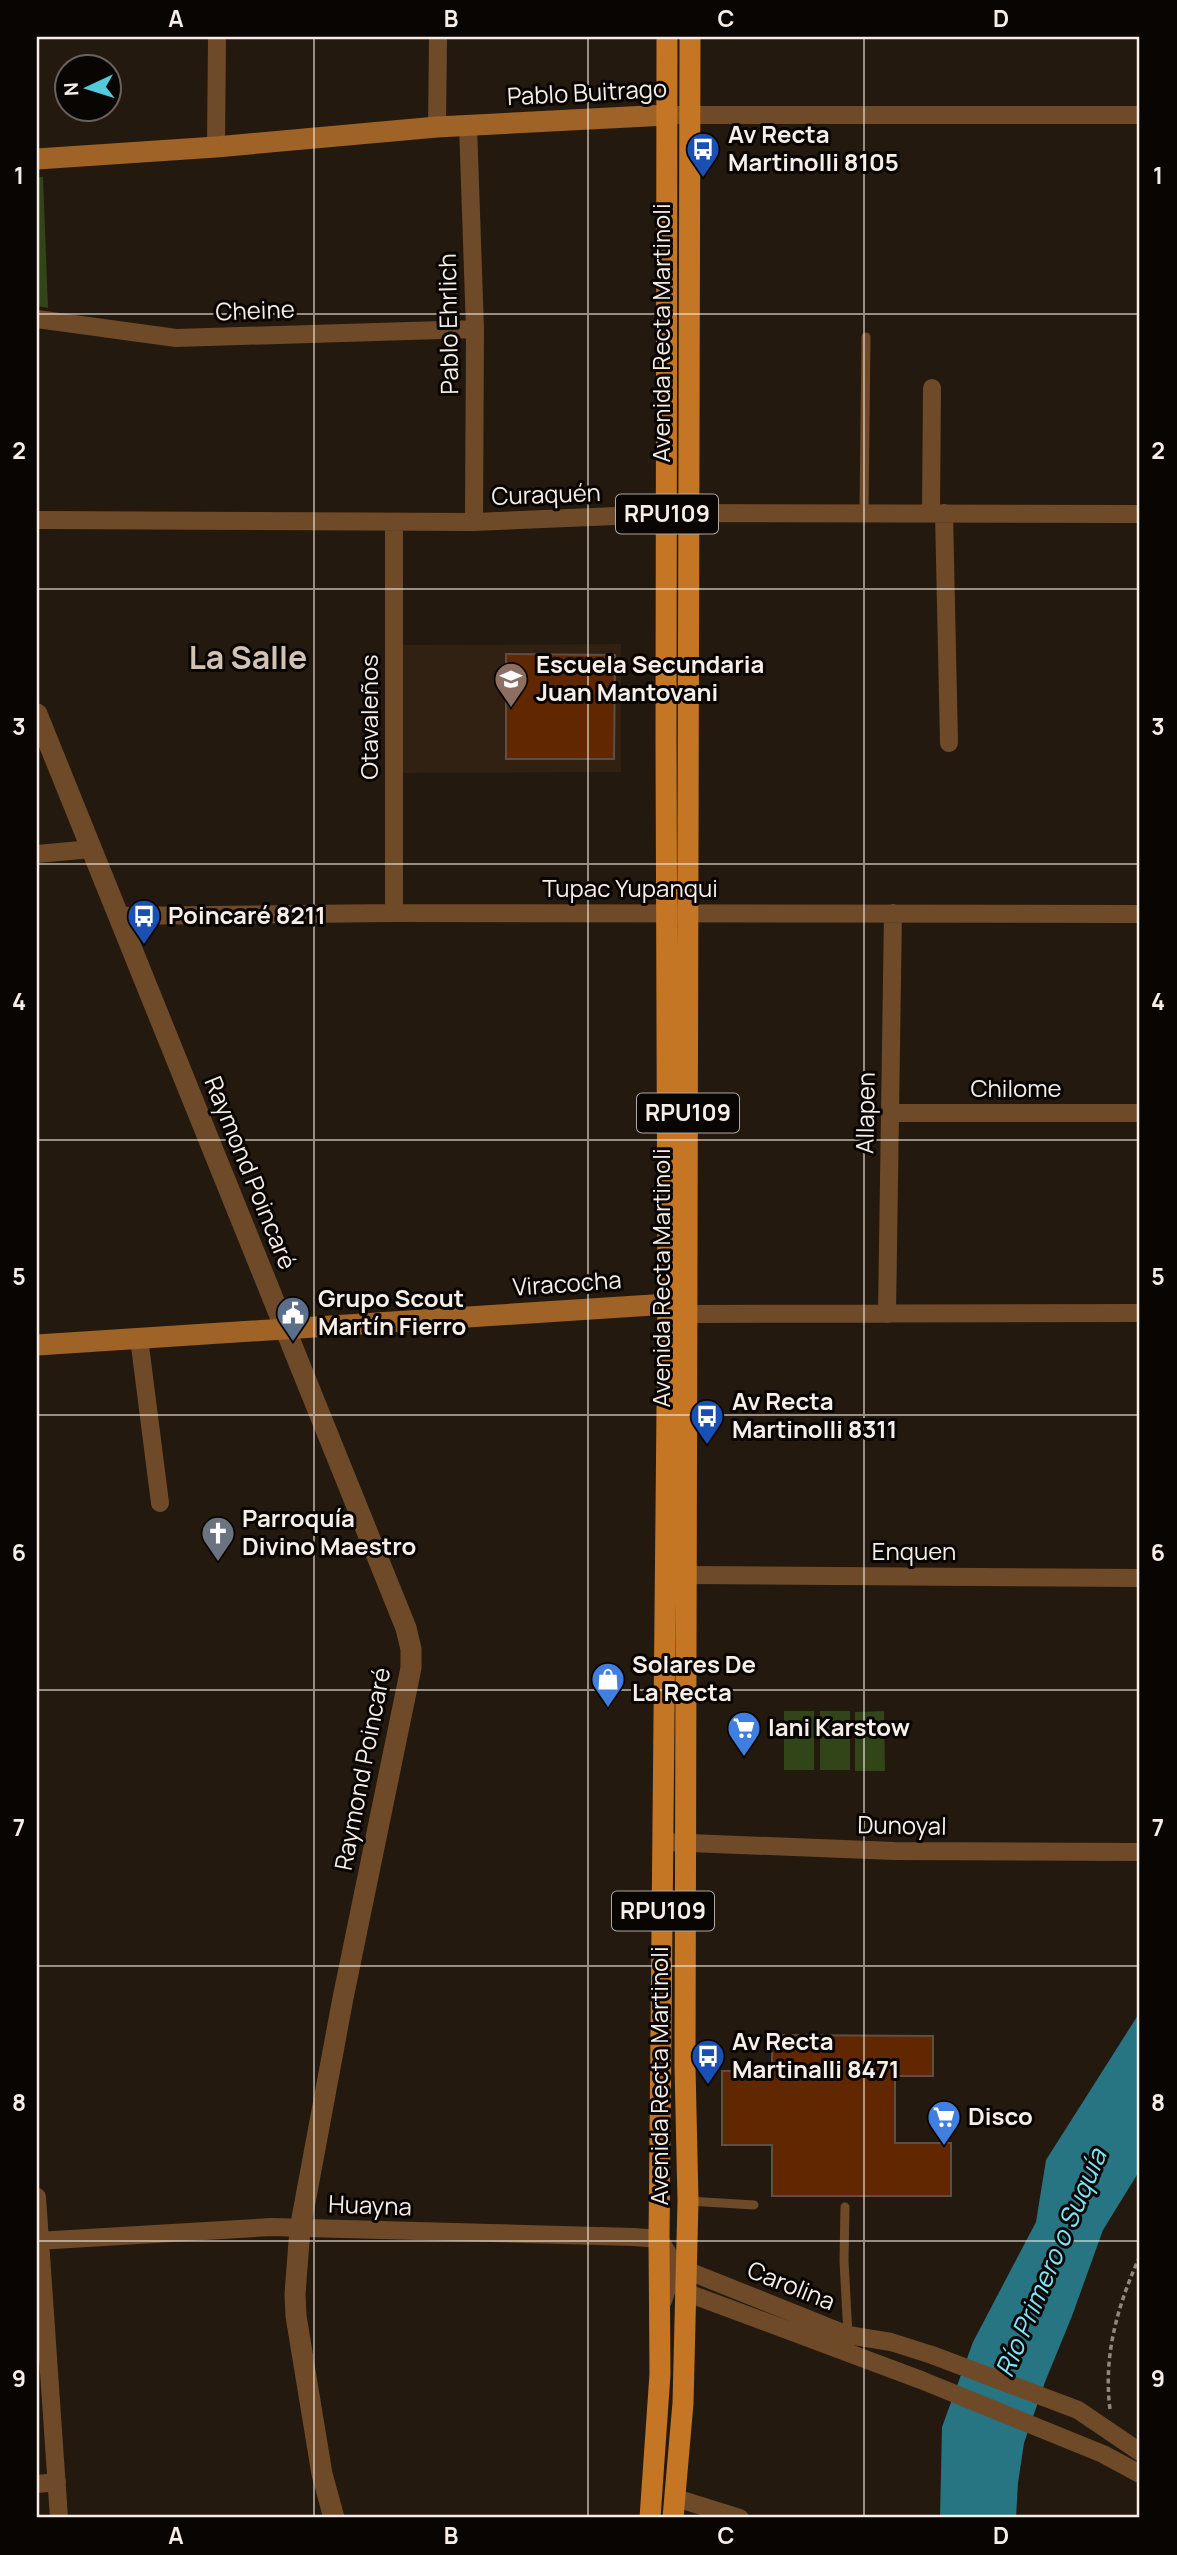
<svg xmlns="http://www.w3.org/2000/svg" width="1177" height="2555" font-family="Manrope,sans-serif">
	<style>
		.built { fill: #302112 }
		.green { fill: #324519 }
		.water { fill: #277483 }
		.building { fill: #612700; stroke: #5f4e46; stroke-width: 2 }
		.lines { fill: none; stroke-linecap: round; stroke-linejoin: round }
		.path { stroke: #8f867d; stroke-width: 3.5; stroke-dasharray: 5 3.5; stroke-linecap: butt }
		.service { stroke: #6f4a28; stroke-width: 9 }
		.minor { stroke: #6f4a28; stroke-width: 18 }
		.tertiary { stroke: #6f4a28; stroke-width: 21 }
		.secondary { stroke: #9f6328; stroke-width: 21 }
		.primary { stroke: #c47625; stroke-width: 21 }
		.grid { fill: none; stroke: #f6eee7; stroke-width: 2; stroke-opacity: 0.55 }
		.labels { text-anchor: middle; stroke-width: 6; stroke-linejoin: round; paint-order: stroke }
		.shield { fill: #090503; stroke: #afa8a3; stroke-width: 2 }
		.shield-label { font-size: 23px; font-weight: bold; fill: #f6eee7 }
		.street-label { font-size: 24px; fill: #f6eee7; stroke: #090503 }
		.poi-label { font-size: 24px; font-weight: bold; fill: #f6eee7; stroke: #090503; text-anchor: start }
		.water-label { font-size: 26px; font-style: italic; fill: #7ee6fb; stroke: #090503 }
		.district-label { font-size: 32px; font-weight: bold; fill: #d1c2b4; stroke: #090503 }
		.neatline { fill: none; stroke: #f6eee7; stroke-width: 2.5 }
		.grid-label { font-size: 23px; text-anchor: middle; font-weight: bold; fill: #f6eee7 }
	</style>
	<rect width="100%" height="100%" fill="#24190e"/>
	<path class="built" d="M621,644V772L401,773V645Z"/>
	<path class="green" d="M37,177H43L48,308L37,306Z
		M784,1711H814V1770H784Z
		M820,1711H850V1770H820Z
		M884,1711L885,1771H855V1712Z"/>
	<path class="water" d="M1140,2012V2170L1103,2230L1072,2316L1045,2382L1024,2443L1018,2483L1016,2518H940L942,2427L973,2342L1036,2222L1046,2160Z"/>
	<path class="building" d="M506,654L615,655L614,759H506Z
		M772,2035L933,2036V2076H895V2143H951V2196H772V2145H722V2071H772Z"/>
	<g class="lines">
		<path class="path" d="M1110,2409C1103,2355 1118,2304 1140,2256"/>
		<path class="service" d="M864,512L866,337
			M688,2201L754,2205
			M845,2207L844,2261L848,2335"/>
		<path class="minor" d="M667,115H1140
			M468,125L475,329L474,522
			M437,127L438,37
			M216,147L217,37
			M37,319L176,338L475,329
			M931,513L932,388
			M944,513L949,743
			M37,520L474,522L687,513L1140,514
			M37,854L92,849
			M394,913V522
			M119,916L394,913L1140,914
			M891,1113H1140
			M676,1308L688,1314L1140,1313
			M887,1314L893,913
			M139,1338L160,1503
			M686,1575L1140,1578
			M664,1842L894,1851L1140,1852
			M37,2197L59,2518
			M37,2241L271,2227L634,2237L659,2239L670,2257L686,2270
			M685,2292L921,2380L1103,2454L1140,2474
			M663,2301L672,2274L686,2270L848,2335L891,2342L932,2355L1078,2410L1140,2452
			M37,2484L57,2482
			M676,2498L740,2518"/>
		<path class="tertiary" d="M37,714L406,1628L411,1649V1668L343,1998L300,2229L295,2294L296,2316L322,2474L334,2518"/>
		<path class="secondary" d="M37,159L216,147L437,127L667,115
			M37,1345L668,1304"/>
		<path class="primary" d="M650,2518L660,2374L659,2239L668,1304L666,740L667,37
			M673,2518L683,2403L688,2201L685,2067L690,37"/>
	</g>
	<path class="grid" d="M314,37V2518M588,37V2518M864,37V2518M37,314H1140M37,589H1140M37,864H1140M37,1140H1140M37,1415H1140M37,1690H1140M37,1966H1140M37,2241H1140"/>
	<defs>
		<symbol id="bus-pin" viewBox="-11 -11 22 30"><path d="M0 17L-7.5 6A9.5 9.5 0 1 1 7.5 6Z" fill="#1a4fb4" stroke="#090503"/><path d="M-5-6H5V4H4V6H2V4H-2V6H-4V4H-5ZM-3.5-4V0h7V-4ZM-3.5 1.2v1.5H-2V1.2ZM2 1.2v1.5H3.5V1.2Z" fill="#fff"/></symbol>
		<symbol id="school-pin" viewBox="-11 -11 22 30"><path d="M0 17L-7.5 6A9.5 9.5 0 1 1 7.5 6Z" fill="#8d6e63" stroke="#090503"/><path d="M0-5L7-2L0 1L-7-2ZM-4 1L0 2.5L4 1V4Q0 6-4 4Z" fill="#fff"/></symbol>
		<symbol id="civic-pin" viewBox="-11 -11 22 30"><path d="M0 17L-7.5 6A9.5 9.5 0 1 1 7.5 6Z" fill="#5c6f8a" stroke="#090503"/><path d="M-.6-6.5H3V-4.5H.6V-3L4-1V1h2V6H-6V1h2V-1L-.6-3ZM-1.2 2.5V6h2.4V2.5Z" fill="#fff"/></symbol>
		<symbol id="church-pin" viewBox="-11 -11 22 30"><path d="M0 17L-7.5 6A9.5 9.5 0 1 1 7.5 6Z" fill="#6b7280" stroke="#090503"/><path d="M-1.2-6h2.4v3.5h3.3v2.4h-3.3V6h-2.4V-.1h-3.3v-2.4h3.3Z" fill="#fff"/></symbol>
		<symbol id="shop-pin" viewBox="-11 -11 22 30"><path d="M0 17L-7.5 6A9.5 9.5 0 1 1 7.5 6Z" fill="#3f7fe0" stroke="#090503"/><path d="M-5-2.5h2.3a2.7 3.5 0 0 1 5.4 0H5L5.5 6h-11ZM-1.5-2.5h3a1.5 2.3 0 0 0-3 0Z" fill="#fff"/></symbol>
		<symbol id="supermarket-pin" viewBox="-11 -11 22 30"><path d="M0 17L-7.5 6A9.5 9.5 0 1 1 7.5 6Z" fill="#3f7fe0" stroke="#090503"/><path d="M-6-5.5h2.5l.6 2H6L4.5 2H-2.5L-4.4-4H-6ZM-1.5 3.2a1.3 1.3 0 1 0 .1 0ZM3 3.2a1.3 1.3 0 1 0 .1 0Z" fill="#fff"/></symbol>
	</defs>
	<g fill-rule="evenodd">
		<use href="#bus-pin" x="684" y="130" width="38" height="52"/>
		<use href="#school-pin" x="492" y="660" width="38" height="52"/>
		<use href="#bus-pin" x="125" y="897" width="38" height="52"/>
		<use href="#civic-pin" x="274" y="1294" width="38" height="52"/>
		<use href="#bus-pin" x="688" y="1397" width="38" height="52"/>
		<use href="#church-pin" x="199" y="1514" width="38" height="52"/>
		<use href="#shop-pin" x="589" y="1660" width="38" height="52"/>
		<use href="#supermarket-pin" x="725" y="1709" width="38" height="52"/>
		<use href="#bus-pin" x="689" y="2037" width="38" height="52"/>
		<use href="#supermarket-pin" x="925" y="2098" width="38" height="52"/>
	</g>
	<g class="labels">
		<g class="shield">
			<rect x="616" y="494.5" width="102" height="39" rx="5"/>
			<rect x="637" y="1093.5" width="102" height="39" rx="5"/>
			<rect x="612" y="1891.5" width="102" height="39" rx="5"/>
		</g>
		<g class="shield-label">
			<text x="667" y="522">RPU109</text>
			<text x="688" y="1121">RPU109</text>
			<text x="663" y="1919">RPU109</text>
		</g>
		<g class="street-label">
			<text transform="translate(587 93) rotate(-3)" y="8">Pablo Buitrago</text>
			<text transform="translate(255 311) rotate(-2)" y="8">Cheine</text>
			<text transform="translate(449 324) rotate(-91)" y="8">Pablo Ehrlich</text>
			<text transform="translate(662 333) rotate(-90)" y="8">Avenida Recta Martinoli</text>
			<text transform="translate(546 495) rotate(-2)" y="8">Curaquén</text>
			<text transform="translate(370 717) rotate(-90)" y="8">Otavaleños</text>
			<text x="630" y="897">Tupac Yupanqui</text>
			<text x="1016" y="1097">Chilome</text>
			<text transform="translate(866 1113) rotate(-89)" y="8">Allapen</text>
			<text transform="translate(250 1173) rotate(68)" y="8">Raymond Poincaré</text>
			<text transform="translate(662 1278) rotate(-90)" y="8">Avenida Recta Martinoli</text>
			<text transform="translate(567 1284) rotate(-4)" y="8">Viracocha</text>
			<text x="914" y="1560">Enquen</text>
			<text transform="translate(363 1769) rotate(-79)" y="8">Raymond Poincaré</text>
			<text transform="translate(902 1826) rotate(1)" y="8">Dunoyal</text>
			<text transform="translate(660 2076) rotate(-90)" y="8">Avenida Recta Martinoli</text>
			<text transform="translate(370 2206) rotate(2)" y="8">Huayna</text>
			<text transform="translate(791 2286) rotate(22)" y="8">Carolina</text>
		</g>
		<g class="poi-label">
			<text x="728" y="143">Av Recta<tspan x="728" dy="28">Martinolli 8105</tspan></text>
			<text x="536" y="673">Escuela Secundaria<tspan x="536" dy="28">Juan Mantovani</tspan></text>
			<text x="168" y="924">Poincaré 8211</text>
			<text x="318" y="1307">Grupo Scout<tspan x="318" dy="28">Martín Fierro</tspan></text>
			<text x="732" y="1410">Av Recta<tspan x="732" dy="28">Martinolli 8311</tspan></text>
			<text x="242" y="1527">Parroquía<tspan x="242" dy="28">Divino Maestro</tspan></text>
			<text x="632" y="1673">Solares De<tspan x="632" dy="28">La Recta</tspan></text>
			<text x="768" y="1736">Iani Karstow</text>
			<text x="732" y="2050">Av Recta<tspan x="732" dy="28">Martinalli 8471</tspan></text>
			<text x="968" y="2125">Disco</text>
		</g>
		<g class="water-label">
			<text transform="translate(1051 2263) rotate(-67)" y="9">Río Primero o Suquía</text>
		</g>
		<g class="district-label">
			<text x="248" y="669">La Salle</text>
		</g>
	</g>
	<rect width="1177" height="2555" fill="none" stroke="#090503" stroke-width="77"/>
	<g transform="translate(88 88) rotate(266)"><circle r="33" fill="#090503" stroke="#68625e" stroke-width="2"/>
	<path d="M0-5L12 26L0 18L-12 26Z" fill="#53cadc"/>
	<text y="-10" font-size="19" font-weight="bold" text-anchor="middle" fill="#f6eee7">N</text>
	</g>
	<rect x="38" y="38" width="1100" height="2478" class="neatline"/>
	<g class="grid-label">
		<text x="176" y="27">A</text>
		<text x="451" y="27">B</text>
		<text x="726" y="27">C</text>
		<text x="1001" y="27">D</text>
		<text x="19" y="184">1</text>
		<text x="1158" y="184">1</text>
		<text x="19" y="459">2</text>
		<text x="1158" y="459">2</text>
		<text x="19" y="735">3</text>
		<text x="1158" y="735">3</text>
		<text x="19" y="1010">4</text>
		<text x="1158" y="1010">4</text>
		<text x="19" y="1285">5</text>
		<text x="1158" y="1285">5</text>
		<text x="19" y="1561">6</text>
		<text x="1158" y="1561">6</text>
		<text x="19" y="1836">7</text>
		<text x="1158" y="1836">7</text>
		<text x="19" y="2111">8</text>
		<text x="1158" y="2111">8</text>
		<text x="19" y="2387">9</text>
		<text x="1158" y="2387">9</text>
		<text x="176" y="2544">A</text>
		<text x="451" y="2544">B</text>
		<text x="726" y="2544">C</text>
		<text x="1001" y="2544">D</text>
	</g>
</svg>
